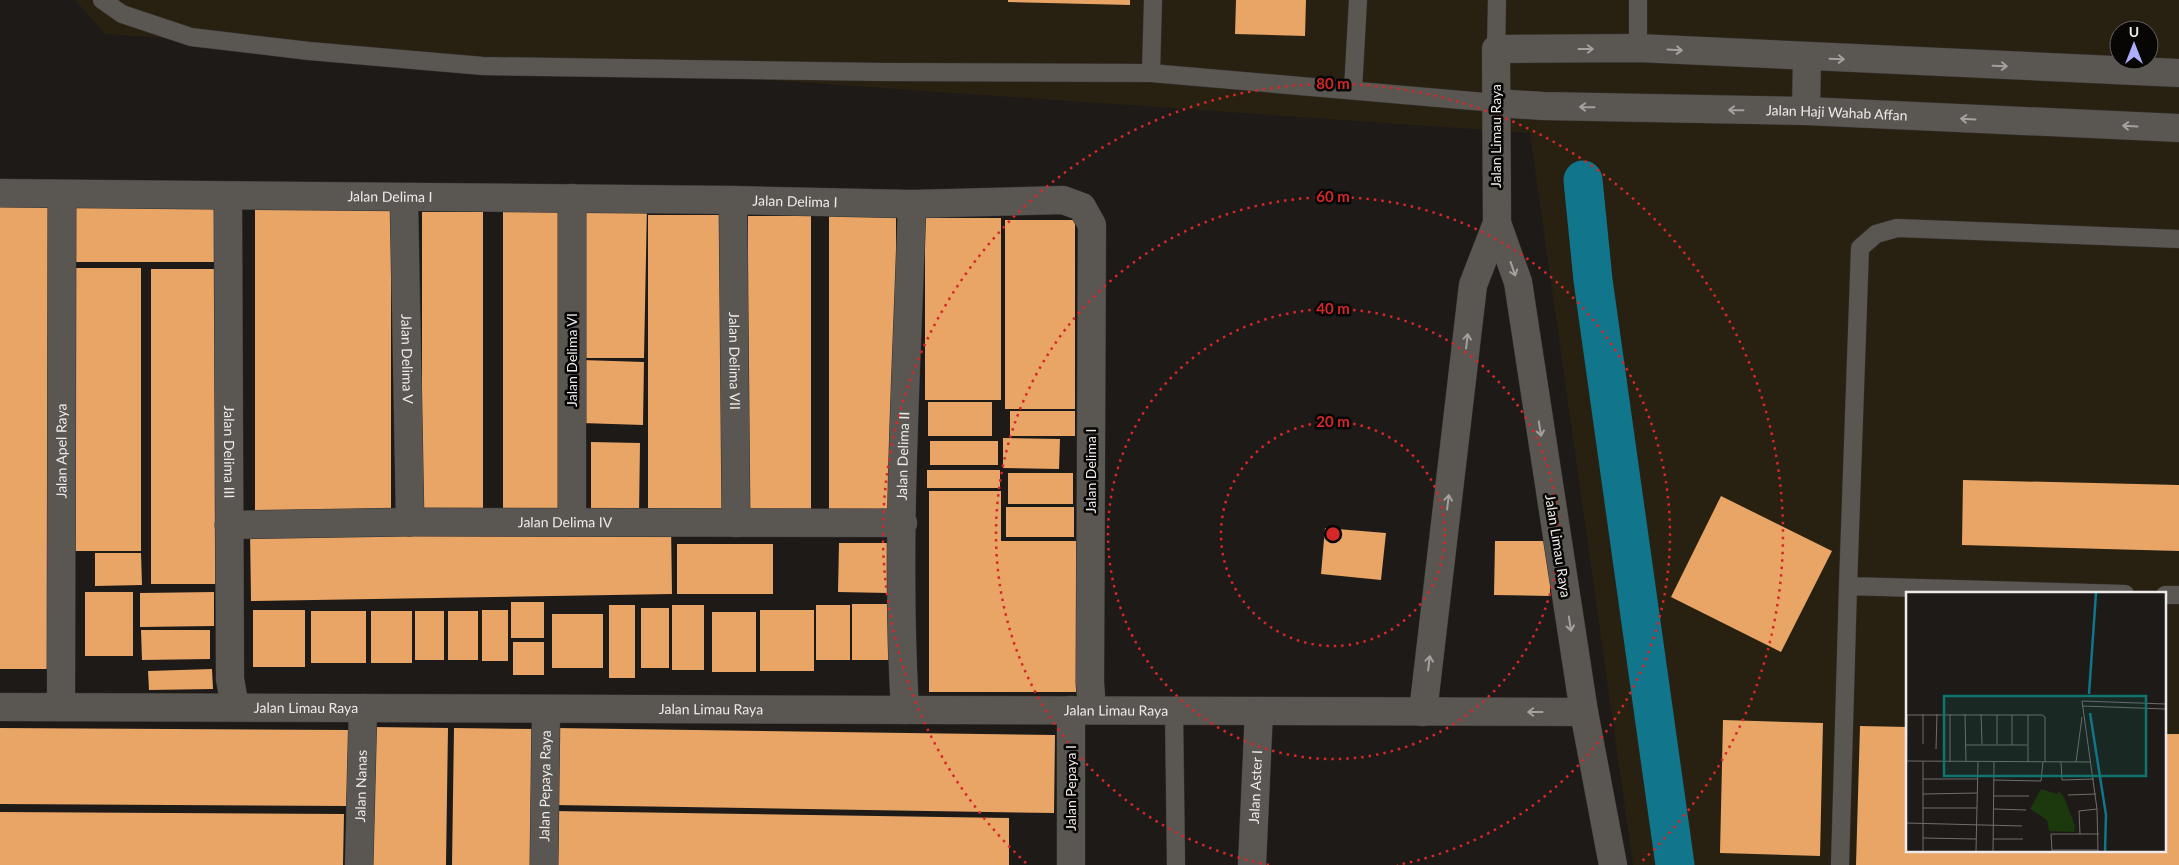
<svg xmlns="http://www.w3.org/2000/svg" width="2179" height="865" font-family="Lato,sans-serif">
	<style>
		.industrial { fill: #282111; fill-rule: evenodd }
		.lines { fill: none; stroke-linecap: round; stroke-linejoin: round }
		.canal { stroke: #11758c; stroke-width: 39 }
		.building { fill: #e8a566 }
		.lane-casing { stroke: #363332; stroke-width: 19 }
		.street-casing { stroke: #363332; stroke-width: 29 }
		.secondary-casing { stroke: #363332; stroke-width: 29 }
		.lane { stroke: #5a5753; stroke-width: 18 }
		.street { stroke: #5a5753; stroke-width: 28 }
		.secondary { stroke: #5a5753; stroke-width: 28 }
		.oneway { stroke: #a4a09e }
		.ring { fill: none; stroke: #d62828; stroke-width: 2.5; stroke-dasharray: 2.5 5 }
		.labels { text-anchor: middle; stroke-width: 5; stroke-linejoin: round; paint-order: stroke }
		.street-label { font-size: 14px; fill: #edeae9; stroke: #070605 }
		.inset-river { fill: none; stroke: #11758c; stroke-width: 2.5 }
		.inset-road { fill: none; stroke: #706d6c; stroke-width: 1 }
		.view { fill: #0f766e; fill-opacity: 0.15; stroke: #0f766e; stroke-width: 2.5 }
		.inset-edge { fill: none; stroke: #edeae9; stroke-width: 2.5 }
		.centre { fill: #d62828; stroke: #070605; stroke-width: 2.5 }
		.ring-label { font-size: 15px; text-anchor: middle; font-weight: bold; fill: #d62828; stroke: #070605; stroke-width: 5; stroke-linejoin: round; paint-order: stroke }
	</style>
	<rect width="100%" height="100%" fill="#1d1a18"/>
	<path class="industrial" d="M75,0H2179V865H1633L1530,133L105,34ZM2119,30H2149V60H2119ZM1908,594H2165V851H1908Z"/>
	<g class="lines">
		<path class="canal" d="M1583,180L1593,280L1675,865"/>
	</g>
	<path class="building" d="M1008,0H1130V5L1008,2Z
		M1236,0H1306L1305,36L1235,34Z
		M71,201H217V262H71Z
		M255,205H391V515H255Z
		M577,205H647L644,358H575Z
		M0,206H49V669H0Z
		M829,211H896V515H829Z
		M422,212H483V510H422Z
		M503,212H564V510H503Z
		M648,215H727V518H648Z
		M748,216H811V513H748Z
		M925,218H1001V400H925Z
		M1005,220H1075V409H1005Z
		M72,268H141V551H72Z
		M151,269H218V584H151Z
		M582,360L644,362L643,425L581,423Z
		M928,402H992V436H928Z
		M1010,411H1075V436H1010Z
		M1003,438L1060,439L1059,469L1003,468Z
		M930,441H998V465H930Z
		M591,442L640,443L639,517H591Z
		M927,470H1000V488H927Z
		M1008,473H1073V504H1008Z
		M1963,480L2179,485V551L1962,545Z
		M929,491H1001V541H1076V692H929Z
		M1721,496L1832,551L1781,652L1671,597Z
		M1006,507H1074V537H1006Z
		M671,523L672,594L251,601L250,530Z
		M1325,528L1386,533L1381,580L1321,574Z
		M1495,541H1550V596L1494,595Z
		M839,543H889L888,593L838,592Z
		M677,544H773V594H677Z
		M95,553H141L142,585L95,586Z
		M85,592H133V656H85Z
		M214,592V626L140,627V593Z
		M511,602H544V638H511Z
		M852,604H897V660H852Z
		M609,605H635V678H609Z
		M672,605H704V670H672Z
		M816,605H850V660H816Z
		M641,608H669V668H641Z
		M253,610H305V667H253Z
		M482,610H508V661H482Z
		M760,610H814V671H760Z
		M311,611H366V663H311Z
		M371,611H412V663H371Z
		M415,611H444V660H415Z
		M448,611H478V660H448Z
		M712,612H756V672H712Z
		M552,614H603V668H552Z
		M141,630H210V659L142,660Z
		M513,642H544V675H513Z
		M212,669L213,689L149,690L148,671Z
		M1723,720L1823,723L1820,856L1720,853Z
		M1860,726L1908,727V851H2165V734H2179V865H1856Z
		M373,727L448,728L446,865H372Z
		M0,728L348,730V806L0,804Z
		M454,728L539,729L538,865H452Z
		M556,728L1055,735L1054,813L554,805Z
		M552,811L1009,818V865H551Z
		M0,812L344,814L343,865H0Z"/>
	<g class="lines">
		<defs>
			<path id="lane" d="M102,0L122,14L191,37L309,51L483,66L883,72L1151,73L1496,103
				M1638,0V48
				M1496,49L1497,0
				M1151,73L1153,0
				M1353,90L1358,0
				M1848,586L1860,248L1876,234L1897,228L2179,239
				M2165,595H2179
				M1174,710L1176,865
				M1840,865L1848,586L2125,594"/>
			<g id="street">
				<path id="s1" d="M0,193L733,200L912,204L1063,200L1082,207L1092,225L1090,682L1092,710"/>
				<path id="s2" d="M228,196L230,679L235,707"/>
				<path id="s3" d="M404,198L410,522"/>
				<path d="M572,198V522"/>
				<path id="s4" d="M733,200L736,523"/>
				<path id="s5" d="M229,525L410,522L903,523"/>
				<path id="s6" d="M61,707L62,194"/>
				<path id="s7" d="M905,710C895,542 907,372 912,204"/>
				<path d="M1071,710V865"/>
				<path id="s8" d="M359,865L363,708"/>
				<path id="s9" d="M544,865L546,709"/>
				<path id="s10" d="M1252,865L1259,711"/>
			</g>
			<g id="secondary">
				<path id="s11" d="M1496,103L1543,106L1806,111L2179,128"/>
				<path d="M1806,111L1807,57"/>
				<path id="s12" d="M0,707L1584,712"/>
				<path d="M1423,712L1473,285L1497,223"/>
				<path d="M1613,865L1584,712L1518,282L1497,223L1496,49L1638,48L2179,73"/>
			</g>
		</defs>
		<use href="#lane" class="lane-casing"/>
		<use href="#street" class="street-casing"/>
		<use href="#secondary" class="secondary-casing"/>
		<use href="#lane" class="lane"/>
		<use href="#street" class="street"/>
		<use href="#secondary" class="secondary"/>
	</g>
	<defs><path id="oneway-shaft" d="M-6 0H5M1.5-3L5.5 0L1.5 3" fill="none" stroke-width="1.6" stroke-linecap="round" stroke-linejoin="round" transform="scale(1.25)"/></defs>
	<g class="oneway">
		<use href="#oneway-shaft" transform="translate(1586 49)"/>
		<use href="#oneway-shaft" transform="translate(1675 50) rotate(3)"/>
		<use href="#oneway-shaft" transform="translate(1837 59) rotate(2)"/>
		<use href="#oneway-shaft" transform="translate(2000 66) rotate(2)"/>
		<use href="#oneway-shaft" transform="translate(1587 107) rotate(-179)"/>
		<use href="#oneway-shaft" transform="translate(1736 110) rotate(-179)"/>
		<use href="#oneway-shaft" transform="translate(1968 119) rotate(-177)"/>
		<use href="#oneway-shaft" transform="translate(2130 126) rotate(-177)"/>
		<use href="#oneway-shaft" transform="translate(1513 269) rotate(71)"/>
		<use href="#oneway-shaft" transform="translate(1467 341) rotate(-83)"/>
		<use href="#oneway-shaft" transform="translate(1540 429) rotate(81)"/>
		<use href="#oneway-shaft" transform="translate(1448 502) rotate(-83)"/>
		<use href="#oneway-shaft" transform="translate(1570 624) rotate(81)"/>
		<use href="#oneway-shaft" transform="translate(1429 663) rotate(-83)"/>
		<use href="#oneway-shaft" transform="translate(1535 712) rotate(-180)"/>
	</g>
	<g class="ring">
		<circle cx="1333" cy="534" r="112"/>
		<circle cx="1333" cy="534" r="225"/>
		<path d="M1269 865A337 337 0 1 1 1397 865"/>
		<path d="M1026 863A450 450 0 1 1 1640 863"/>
	</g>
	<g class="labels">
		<g class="street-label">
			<text dy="5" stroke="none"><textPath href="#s11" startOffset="341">Jalan Haji Wahab Affan</textPath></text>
			<text transform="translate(1496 136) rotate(-90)" y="5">Jalan Limau Raya</text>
			<text dy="5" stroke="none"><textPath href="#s1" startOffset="390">Jalan Delima I</textPath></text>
			<text dy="5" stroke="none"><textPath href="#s1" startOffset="795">Jalan Delima I</textPath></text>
			<text dy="5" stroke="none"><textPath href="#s3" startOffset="161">Jalan Delima V</textPath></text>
			<text transform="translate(572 360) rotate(-90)" y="5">Jalan Delima VI</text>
			<text dy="5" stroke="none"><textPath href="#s4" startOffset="161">Jalan Delima VII</textPath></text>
			<text dy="5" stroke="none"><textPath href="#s6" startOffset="256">Jalan Apel Raya</textPath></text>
			<text dy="5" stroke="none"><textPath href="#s2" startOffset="256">Jalan Delima III</textPath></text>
			<text dy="5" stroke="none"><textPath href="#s7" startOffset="254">Jalan Delima II</textPath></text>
			<text transform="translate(1091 471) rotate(-90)" y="5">Jalan Delima I</text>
			<text dy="5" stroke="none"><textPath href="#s5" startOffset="336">Jalan Delima IV</textPath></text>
			<text transform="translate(1558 546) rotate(81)" y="5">Jalan Limau Raya</text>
			<text dy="5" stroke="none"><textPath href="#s12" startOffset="306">Jalan Limau Raya</textPath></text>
			<text dy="5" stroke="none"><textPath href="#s12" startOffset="711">Jalan Limau Raya</textPath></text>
			<text dy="5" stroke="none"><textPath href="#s12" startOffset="1116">Jalan Limau Raya</textPath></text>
			<text dy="5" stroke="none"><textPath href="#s8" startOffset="79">Jalan Nanas</textPath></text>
			<text dy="5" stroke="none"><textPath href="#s9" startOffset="79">Jalan Pepaya Raya</textPath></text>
			<text transform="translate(1071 788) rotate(-90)" y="5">Jalan Pepaya I</text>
			<text dy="5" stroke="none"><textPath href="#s10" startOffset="78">Jalan Aster I</textPath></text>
		</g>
	</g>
	<g transform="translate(1906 592)">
		<rect width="260" height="260" fill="#1d1a18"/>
		<path d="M135,197L151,202L153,199L158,205L169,234L168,240L143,239L141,228L124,217Z" fill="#1c390d"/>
		<path class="inset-river" d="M183,102L190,1M184,121L200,223L199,259"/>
		<path class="inset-road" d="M176,114L260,117M17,122V152M59,122L60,170M75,122L76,152M91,123V152M106,123V153M59,153H121M30,157L31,122M0,169L185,170M44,170V122M122,170V123M155,170L156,188L188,187M170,170L176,125M17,187H71M88,188L135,189L137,170M17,202L71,201M162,203L190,202M88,204H123M17,216H71M88,217L120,218M0,227L1,123H136L139,125V170M0,231L116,234M174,242L173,219L191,217M17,246L70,247M87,247H117M146,258H192M17,259V170M70,259L72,170M87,259L88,170M146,259L145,242H193M192,259L191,217L176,109L260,112"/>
		<path class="view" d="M38,104H240V184H38Z"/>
		<rect width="260" height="260" class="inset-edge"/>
	</g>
	<circle cx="1333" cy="534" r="8" class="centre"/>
	<g class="ring-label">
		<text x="1333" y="89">80 m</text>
		<text x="1333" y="202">60 m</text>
		<text x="1333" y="314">40 m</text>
		<text x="1333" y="427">20 m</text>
	</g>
	<g transform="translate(2134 45)"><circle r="24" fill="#070605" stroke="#636160"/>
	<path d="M0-4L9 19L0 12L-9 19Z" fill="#adaffb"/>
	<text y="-8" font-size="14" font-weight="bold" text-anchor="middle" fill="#edeae9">U</text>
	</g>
</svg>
